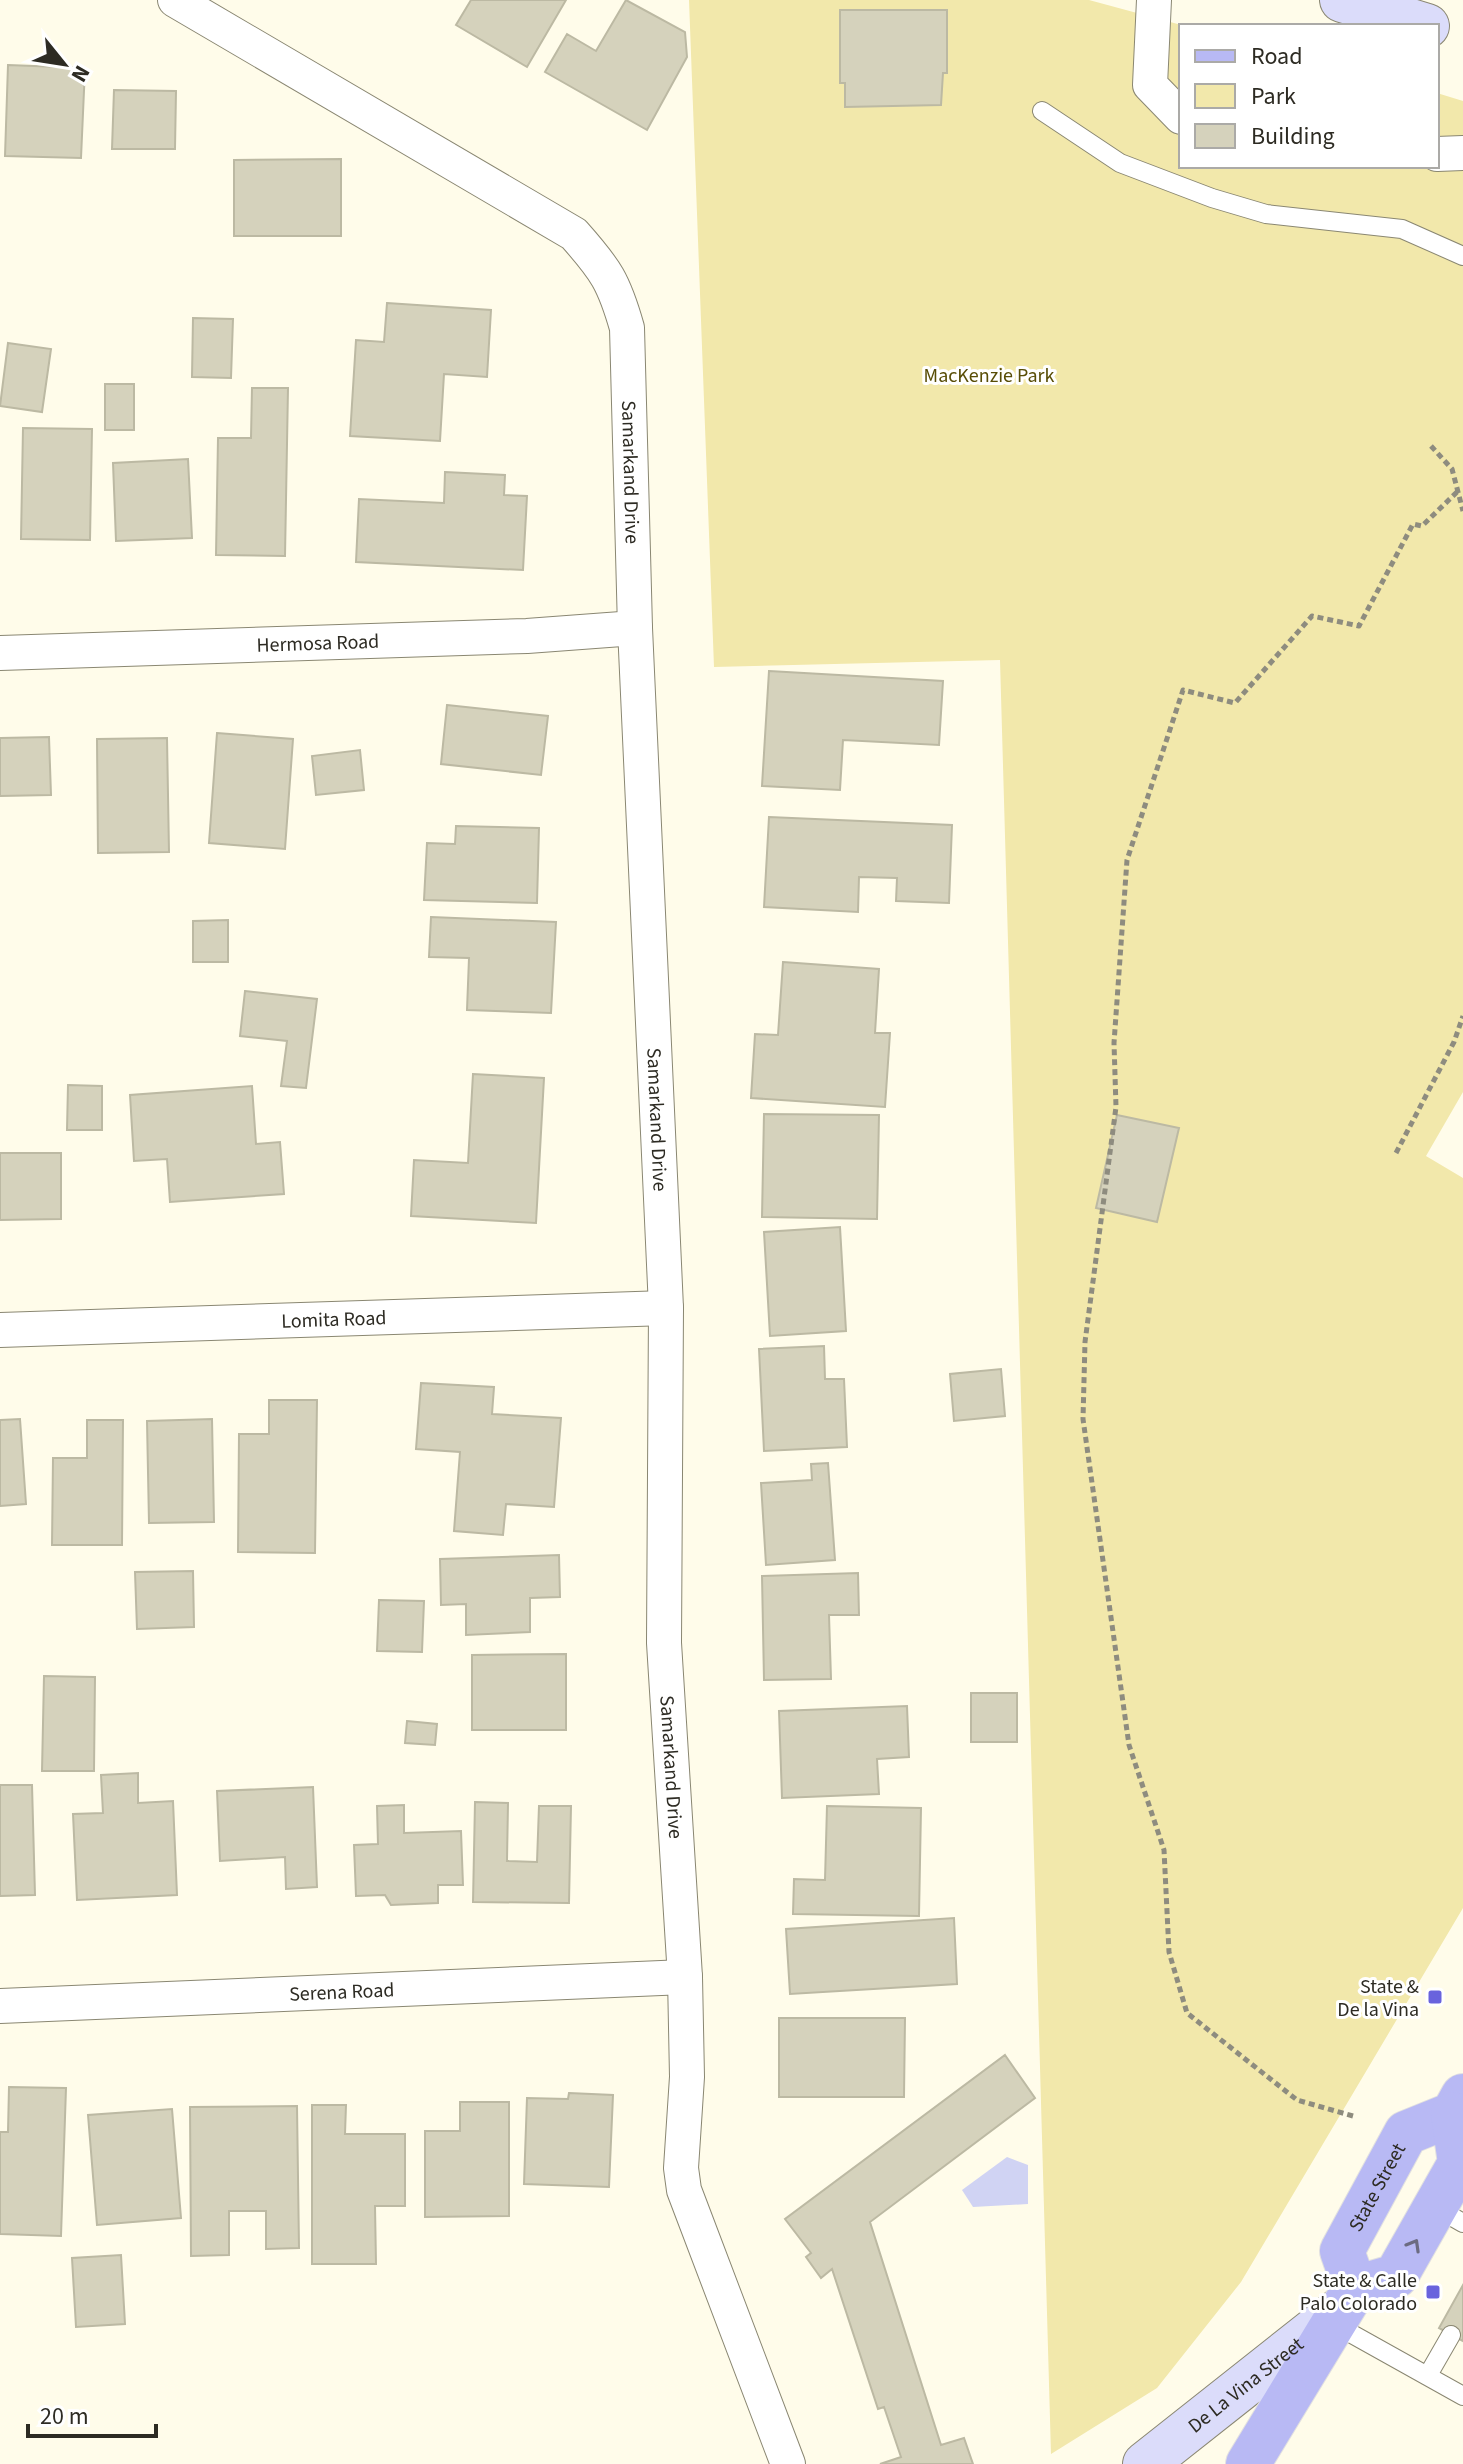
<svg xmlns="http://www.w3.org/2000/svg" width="1463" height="2464" font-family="'Source Sans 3',sans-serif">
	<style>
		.green { fill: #f2e8ab }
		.water { fill: #d0d3f3 }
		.building { fill: #d5d2bc; stroke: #bcb9a3; stroke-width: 2 }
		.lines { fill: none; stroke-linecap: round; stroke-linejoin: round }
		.lane-casing { stroke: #8a8772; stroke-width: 20 }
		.street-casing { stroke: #8a8772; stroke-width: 36 }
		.secondary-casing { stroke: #8a8772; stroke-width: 46 }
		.primary-casing { stroke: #e2e1e0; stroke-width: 46 }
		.path { stroke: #8e8c7f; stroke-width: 5; stroke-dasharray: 6 4; stroke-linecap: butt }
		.lane { stroke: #fff; stroke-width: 18 }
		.street { stroke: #fff; stroke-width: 34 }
		.secondary { stroke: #dbdcfa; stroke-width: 44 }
		.primary { stroke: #b8b9f4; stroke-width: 44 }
		.oneway { stroke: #6c6b81 }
		.poi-dot { fill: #6963dd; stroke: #fff; stroke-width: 3 }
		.labels { text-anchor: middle; stroke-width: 6; stroke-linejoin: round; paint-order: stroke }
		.park-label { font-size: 20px; fill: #584d06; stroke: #fff }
		.street-label { font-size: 20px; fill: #2d2b23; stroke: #fff }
		.poi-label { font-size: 20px; fill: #2d2b23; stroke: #fff; text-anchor: end }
	</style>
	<rect width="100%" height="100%" fill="#fffcea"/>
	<path class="green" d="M689,0H1089L1185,26H1181V166H1437V93L1463,101V1092L1426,1156L1463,1178V1908L1241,2282L1157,2388L1051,2454L1000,660L714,667Z"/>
	<path class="water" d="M1007,2157L1028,2165V2204L973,2207L962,2190Z"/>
	<path class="building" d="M471,0H566L527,67L456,25Z
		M626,0L685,32L687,57L647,130L545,72L567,34L596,51Z
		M840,10H947V73H943L941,105L845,107V83H840Z
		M8,65L85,68L81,158L5,156Z
		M114,90L176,91L175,149H112Z
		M341,159V236H234V160Z
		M387,303L491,310L487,377L444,374L440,441L350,436L356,340L384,342Z
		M193,318L233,319L231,378L192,377Z
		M8,343L51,349L42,412L0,406Z
		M105,384H134V430H105Z
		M252,388H288L285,556L216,555L218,438H251Z
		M23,428L92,429L90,540L21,539Z
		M188,459L192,538L116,541L113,463Z
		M445,472L505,475L504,495L527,496L523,570L356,562L359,499L444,503Z
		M769,671L943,681L939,745L843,740L840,790L762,786Z
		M447,705L548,716L541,775L441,764Z
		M217,733L293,739L285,849L209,843Z
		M49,737L51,795L0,796V738Z
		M167,738L169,852L98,853L97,739Z
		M360,750L364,790L316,795L312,756Z
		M769,817L952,825L949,903L896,901L897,878L859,877L858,912L764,907Z
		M456,826L539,828L537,903L424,900L427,843L455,844Z
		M431,917L556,922L551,1013L467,1010L469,958L429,957Z
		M228,920V962H193V921Z
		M783,962L879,969L875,1033H890L885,1107L751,1098L755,1034L778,1035Z
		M245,991L317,999L306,1088L281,1086L287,1041L240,1036Z
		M473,1074L544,1078L536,1223L411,1216L414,1160L468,1163Z
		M68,1085L102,1086V1130H67Z
		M252,1086L256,1144L280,1142L284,1194L170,1202L167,1159L134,1161L130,1095Z
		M764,1114L879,1115L877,1219L762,1217Z
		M1117,1115L1179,1128L1157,1222L1096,1208Z
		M0,1153H61V1219L0,1220Z
		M840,1227L846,1331L770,1336L764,1232Z
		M824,1346L825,1379H844L847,1447L764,1451L759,1349Z
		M1001,1369L1005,1416L954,1421L950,1374Z
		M421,1383L494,1387L492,1414L561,1418L554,1507L506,1504L503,1535L454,1531L460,1452L416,1449Z
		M269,1400H317L315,1553L238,1552L239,1434H269Z
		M20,1419L26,1504L0,1506V1420Z
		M212,1419L214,1522L149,1523L147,1421Z
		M87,1420H123L122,1545H52L53,1458H87Z
		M828,1463L835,1560L766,1565L761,1483L812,1480L811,1464Z
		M559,1555L560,1597L530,1598V1632L466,1635V1604L441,1605L440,1559Z
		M193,1571L194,1627L137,1629L135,1572Z
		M858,1573L859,1615H829L831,1679L764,1680L762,1576Z
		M379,1600L424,1601L422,1652L377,1651Z
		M566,1654V1730H472V1655Z
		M44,1676L95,1677L94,1771H42Z
		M971,1693H1017V1742H971Z
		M907,1706L909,1757L877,1759L879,1794L782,1798L779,1711Z
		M407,1721L437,1724L435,1745L405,1743Z
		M138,1773V1803L173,1801L177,1895L77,1900L73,1814L103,1813L101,1775Z
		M0,1785H32L35,1895L0,1896Z
		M313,1787L317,1887L286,1889L285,1857L220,1861L217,1791Z
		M475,1802L508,1803L507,1861L537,1862L539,1806H571L569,1903L473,1902Z
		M404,1805V1833L461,1831L463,1885H438V1903L391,1905L385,1895L356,1896L354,1845L378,1844L377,1806Z
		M827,1806L921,1808L919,1916L793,1914L794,1879L825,1880Z
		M954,1918L957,1984L790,1994L786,1929Z
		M779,2018H905L904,2097H779Z
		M1005,2055L1035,2098L870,2222L941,2445L964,2438L973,2464H880L901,2457L884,2407L878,2409L832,2269L821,2278L806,2257L811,2253L785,2219Z
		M9,2087L66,2088L61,2236L0,2234V2132H8Z
		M569,2093L613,2095L609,2187L524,2184L527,2098L568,2099Z
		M460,2102H509V2216L425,2217V2131H460Z
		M312,2105H346L345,2134H405V2206H375L376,2264H312Z
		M297,2106L299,2248L266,2249V2211H229V2255L191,2256L190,2107Z
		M172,2109L181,2218L97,2225L88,2115Z
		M121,2255L125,2324L76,2327L72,2258Z
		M1463,2285V2341L1439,2328Z"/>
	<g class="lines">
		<defs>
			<path id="lane" d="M1042,111L1120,163L1212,198L1266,214L1402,229L1463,256
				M1435,2207L1463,2223
				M1334,2324L1463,2396
				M1428,2375L1451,2335"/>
			<g id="street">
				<path id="s1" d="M175,0L574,234C606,270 614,282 627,328L635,628L666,1308L664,1643L685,1977L687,2077L681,2168L684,2190L788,2464"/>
				<path d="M1154,0L1150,85L1181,117"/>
				<path d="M1437,154L1463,153"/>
				<path id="s2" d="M0,653L527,636L635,628"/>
				<path id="s3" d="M0,1330L666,1308"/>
				<path id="s4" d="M0,2006L685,1977"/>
			</g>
			<g id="secondary">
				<path d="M1342,0L1427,26"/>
				<path id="s5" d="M1145,2464L1341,2309"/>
			</g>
			<g id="primary">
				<path id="s6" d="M1355,2288L1342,2251L1406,2133L1453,2114L1463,2096"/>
				<path d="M1248,2464L1355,2288L1396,2276L1460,2163L1453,2114"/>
			</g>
		</defs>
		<use href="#lane" class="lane-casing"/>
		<use href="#street" class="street-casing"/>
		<use href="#secondary" class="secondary-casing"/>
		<use href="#primary" class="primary-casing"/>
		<path class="path" d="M1431,446L1452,469L1463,511
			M1396,1153L1454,1042L1463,1016
			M1353,2116L1297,2100L1187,2013L1169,1952L1164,1850L1129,1745L1083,1419L1085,1342L1116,1107L1114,1043L1127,860L1183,690L1235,703L1312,616L1359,626L1413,524L1422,526L1457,492"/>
		<use href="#lane" class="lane"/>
		<use href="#street" class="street"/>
		<use href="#secondary" class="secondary"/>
		<use href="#primary" class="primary"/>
	</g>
	<defs><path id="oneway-chevron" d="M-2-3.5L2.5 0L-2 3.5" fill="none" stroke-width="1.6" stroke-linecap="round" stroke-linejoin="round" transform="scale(2)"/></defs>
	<use class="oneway" href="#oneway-chevron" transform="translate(1414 2245) rotate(-60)"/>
	<g class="poi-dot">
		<rect x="1427" y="1989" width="16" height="16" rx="4"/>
		<rect x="1425" y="2284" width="16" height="16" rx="4"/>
	</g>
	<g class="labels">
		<g class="park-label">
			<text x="989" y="382">MacKenzie Park</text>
		</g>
		<g class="street-label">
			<text dy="7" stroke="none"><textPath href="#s1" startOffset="716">Samarkand Drive</textPath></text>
			<text dy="7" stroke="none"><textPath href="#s2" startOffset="318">Hermosa Road</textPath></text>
			<text dy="7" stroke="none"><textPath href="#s1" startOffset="1364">Samarkand Drive</textPath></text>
			<text dy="7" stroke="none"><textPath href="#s3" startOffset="334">Lomita Road</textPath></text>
			<text dy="7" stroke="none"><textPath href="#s1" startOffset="2012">Samarkand Drive</textPath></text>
			<text dy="7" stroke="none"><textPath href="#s4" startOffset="342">Serena Road</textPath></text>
			<text dy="7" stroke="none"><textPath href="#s6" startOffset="112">State Street</textPath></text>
			<text dy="7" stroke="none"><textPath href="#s5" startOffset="128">De La Vina Street</textPath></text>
		</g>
		<g class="poi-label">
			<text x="1419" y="1993">State &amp;<tspan x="1419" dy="23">De la Vina</tspan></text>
			<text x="1417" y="2287">State &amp; Calle<tspan x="1417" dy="23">Palo Colorado</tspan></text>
		</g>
	</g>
	<rect x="1179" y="24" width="260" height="144" fill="#ffffff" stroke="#abaaa7" stroke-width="2"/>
	<rect x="1195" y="50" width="40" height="12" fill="#b8b9f4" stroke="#abaaa7" stroke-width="2"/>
	<text x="1251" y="64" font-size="24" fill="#2d2b23">Road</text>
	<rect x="1195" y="84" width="40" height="24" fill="#f2e8ab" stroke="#abaaa7" stroke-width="2"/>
	<text x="1251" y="104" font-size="24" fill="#2d2b23">Park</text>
	<rect x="1195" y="124" width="40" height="24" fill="#d5d2bc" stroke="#abaaa7" stroke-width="2"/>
	<text x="1251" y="144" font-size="24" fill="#2d2b23">Building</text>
	<g transform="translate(64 64) rotate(120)" stroke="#ffffff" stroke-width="6" paint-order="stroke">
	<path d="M0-6L14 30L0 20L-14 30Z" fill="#2d2b23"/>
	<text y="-12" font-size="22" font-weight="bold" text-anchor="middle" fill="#2d2b23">N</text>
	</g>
	<path d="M28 2424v12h128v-12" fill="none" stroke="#2d2b23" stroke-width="4"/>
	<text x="40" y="2424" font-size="24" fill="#2d2b23" stroke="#ffffff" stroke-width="6" paint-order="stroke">20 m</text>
</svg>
